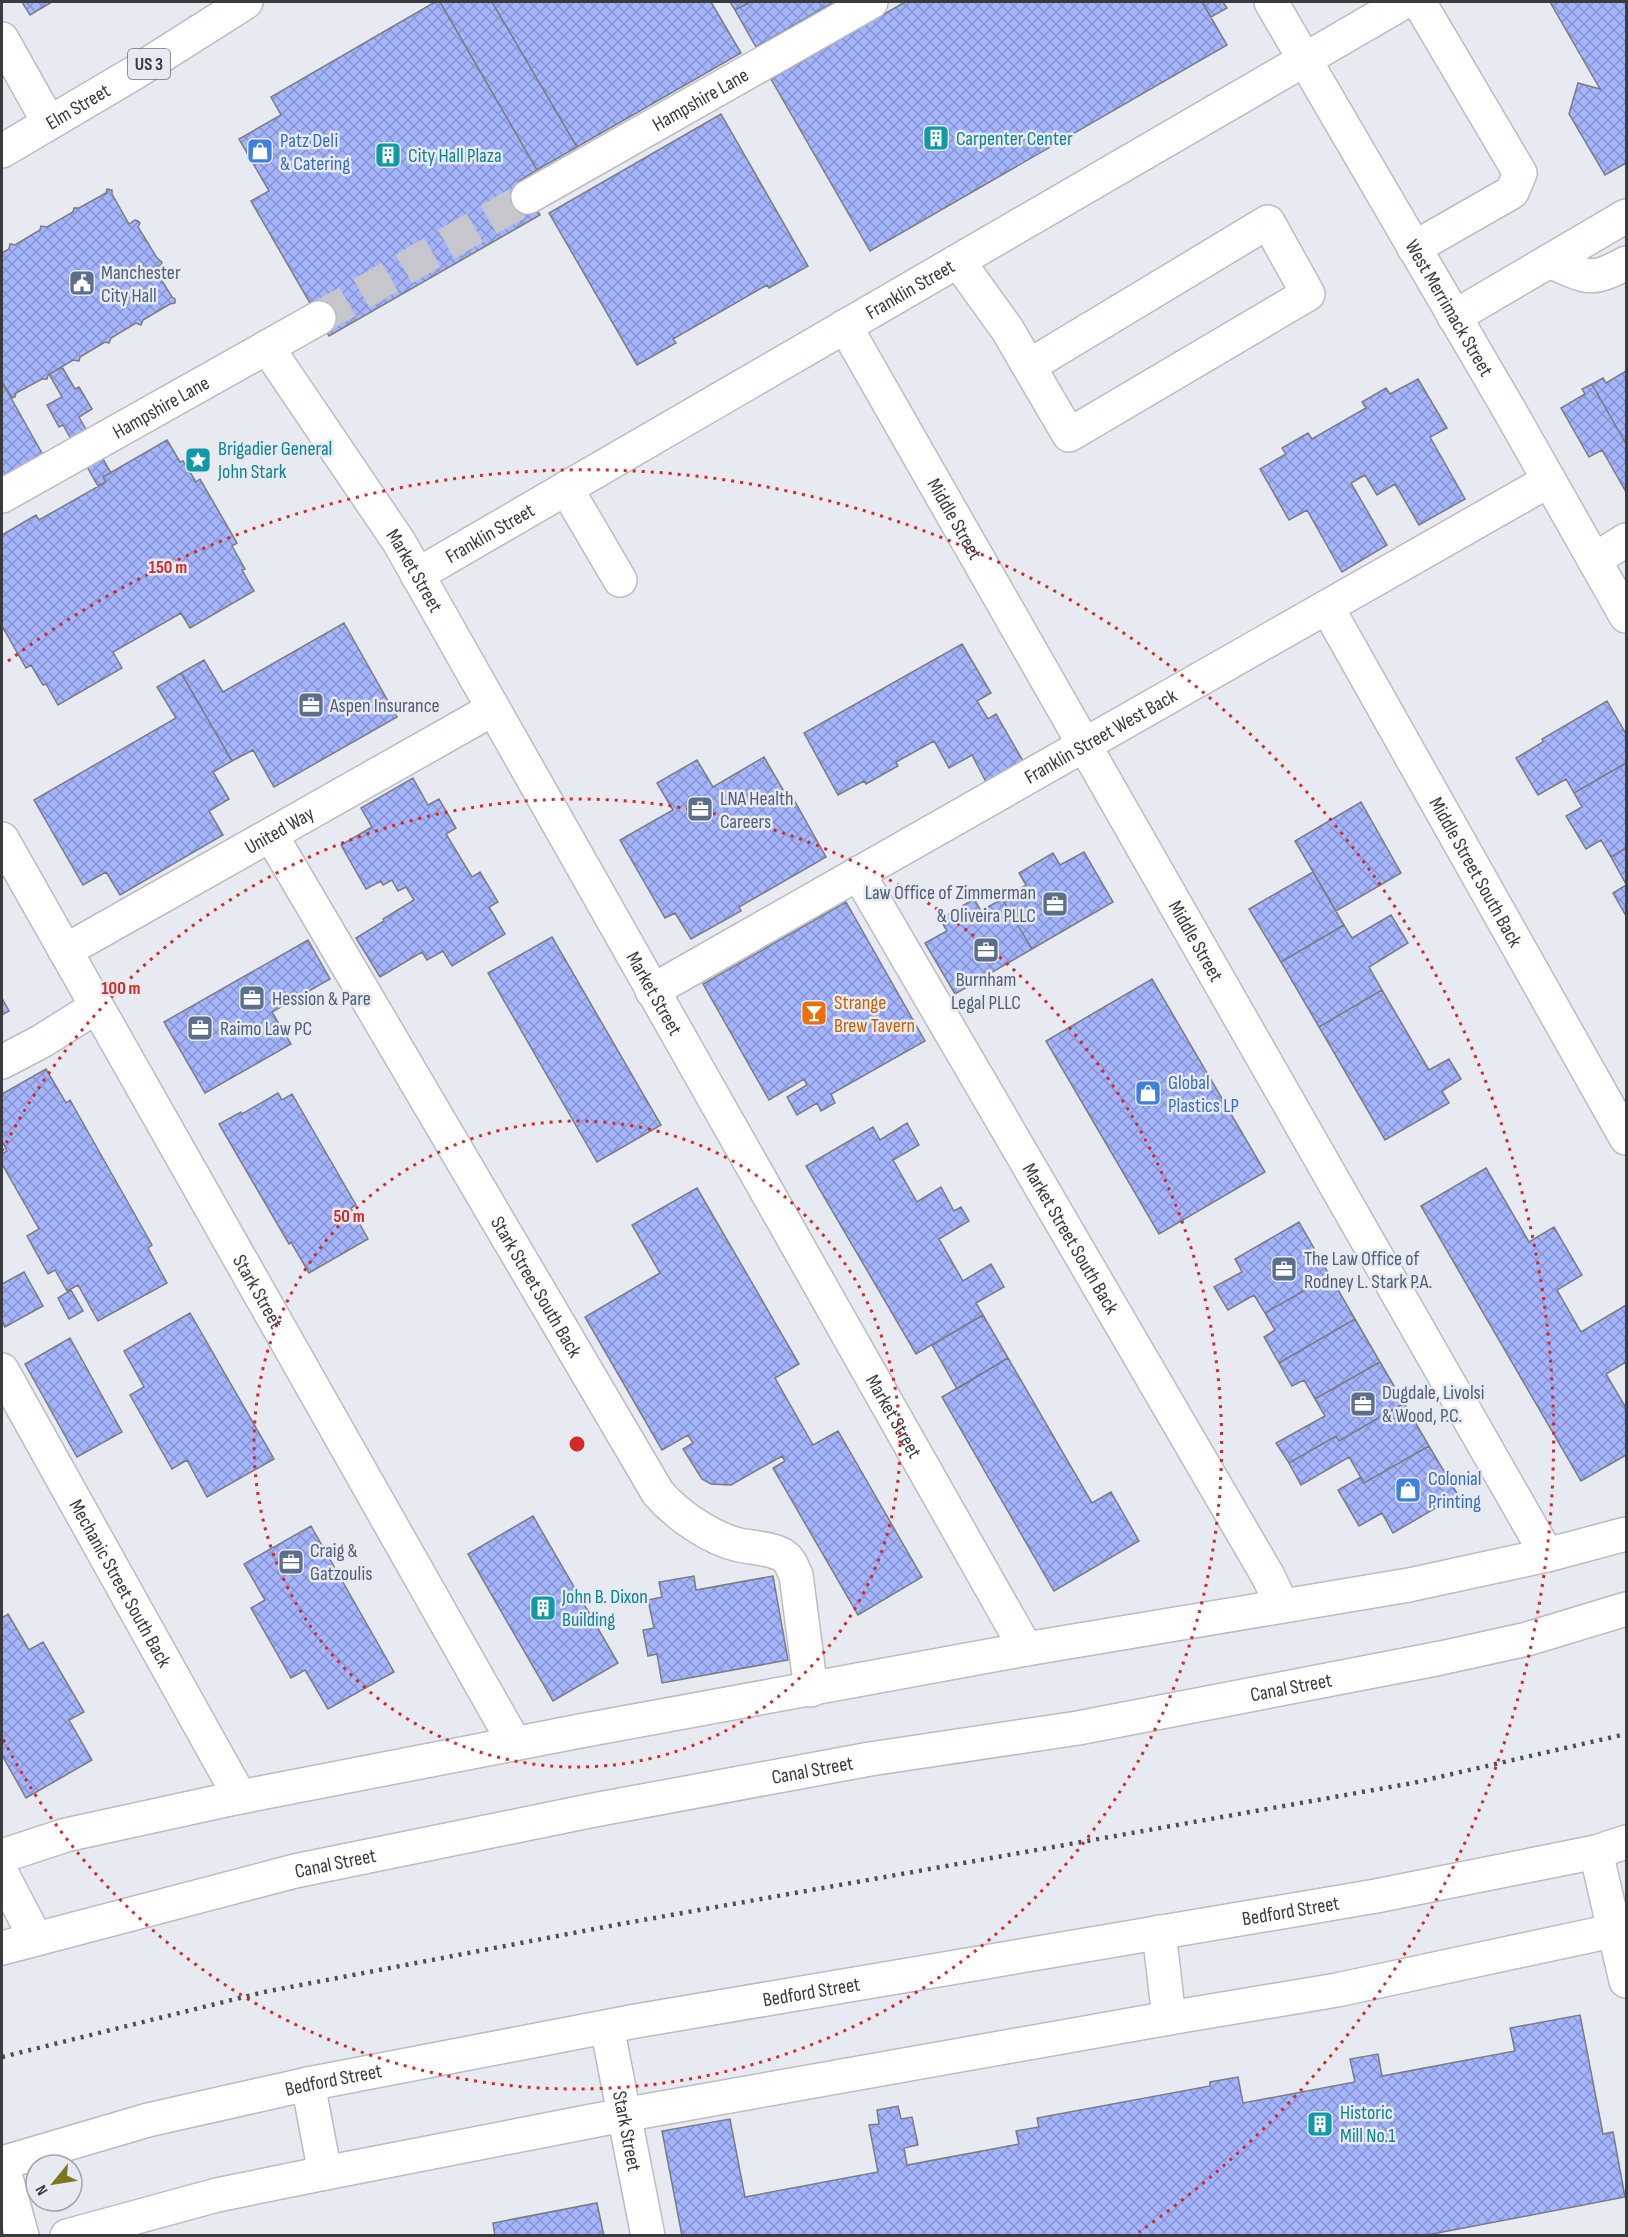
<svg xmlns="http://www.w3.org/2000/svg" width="1628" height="2237" font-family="'Sofia Sans Condensed',sans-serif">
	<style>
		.building { fill: url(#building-cross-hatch); stroke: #7a7c83; stroke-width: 1.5 }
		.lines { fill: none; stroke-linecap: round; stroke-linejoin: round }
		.minor-tunnel { stroke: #c5c7cd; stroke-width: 33; stroke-dasharray: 33 16; stroke-linecap: butt }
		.minor-casing { stroke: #babcc3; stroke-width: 36 }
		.major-casing { stroke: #babcc3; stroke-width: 36 }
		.minor { stroke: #fff; stroke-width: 33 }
		.major { stroke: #fff; stroke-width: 33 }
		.rail { stroke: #4d4f52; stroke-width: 4.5; stroke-dasharray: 3 6; stroke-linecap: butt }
		.ring { fill: none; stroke: #d62828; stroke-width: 3; stroke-dasharray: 3 6 }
		.labels { text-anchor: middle; stroke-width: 5; stroke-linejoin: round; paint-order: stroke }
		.shield { fill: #e8eaf1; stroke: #6e7074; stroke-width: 1.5 }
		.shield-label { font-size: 18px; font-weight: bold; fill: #3a3b3e }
		.street-label { font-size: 20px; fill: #3a3b3e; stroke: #e8eaf1 }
		.culture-label { font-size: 20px; fill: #0d838f; stroke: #e8eaf1; text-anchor: start }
		.shop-label { font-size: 20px; fill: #366cbe; stroke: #e8eaf1; text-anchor: start }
		.service-label { font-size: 20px; fill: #4e5e75; stroke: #e8eaf1; text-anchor: start }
		.food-label { font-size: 20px; fill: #c56008; stroke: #e8eaf1; text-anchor: start }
		.centre { fill: #d62828; stroke: #e8eaf1; stroke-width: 3 }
		.ring-label { font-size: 18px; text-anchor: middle; font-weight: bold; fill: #d62828; stroke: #e8eaf1; stroke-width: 5; stroke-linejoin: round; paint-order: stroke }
	</style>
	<defs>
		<pattern id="building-cross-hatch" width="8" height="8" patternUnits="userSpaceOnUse" patternTransform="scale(1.5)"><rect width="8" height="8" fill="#a4b4fd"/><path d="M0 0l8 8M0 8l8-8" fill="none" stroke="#8794ce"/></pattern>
	</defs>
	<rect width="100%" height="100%" fill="#e8eaf1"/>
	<path class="building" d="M22,2H52L30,15Z
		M435,2H440L537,170L519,181L540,215L329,336L251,201L269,191L239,139L281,115L271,97Z
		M440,2H492L577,147L537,170Z
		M492,2H711L741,53L577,147Z
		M730,2H750L735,10Z
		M750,2H834L756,47L735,10Z
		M905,2H1202L1227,45L870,251L771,79Z
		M1202,2H1223L1227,8L1211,17Z
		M1550,2H1626V163L1605,175L1569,114L1578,83L1600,89Z
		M721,114L808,266L769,288L767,285L673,339L676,343L637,365L549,213Z
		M107,189L112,190V194L129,224L135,220L138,221L140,223L138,227L157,258L162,262L161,265L154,268L172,297L175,299V303L170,304L143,320L141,325L136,323L111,338L109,343L105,342L80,357L79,361L73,360L48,375L47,379H42L16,393L15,397L12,398L2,382V253L9,249L10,244L15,245L40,230L41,226L47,227L73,212L74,208H79L106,193Z
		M62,367L75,389L79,387L92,409L79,417L111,473L103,477L106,482L98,486L63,425L59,427L47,405L62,397L49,374Z
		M1626,371V444L1592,384L1603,378L1606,383Z
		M1418,379L1447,428L1430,437L1465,499L1419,525L1395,484L1377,495L1365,475L1351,483L1387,545L1342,572L1307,510L1289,520L1260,469L1286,454L1282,448L1308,433L1312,439L1366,408L1362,402L1386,388L1390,394Z
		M2,382L43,455L2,479Z
		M1592,384L1626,444V492L1602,450L1589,457L1561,408L1585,394L1582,389Z
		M167,440L180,462L183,461L196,482L200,479L237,543L232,546L245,569L242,570L254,591L190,628L181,613L113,652L122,668L58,705L46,684L43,685L31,665L26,668L2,626V535L36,515L39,520L106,482L103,477Z
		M344,623L397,717L274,787L253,750L232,761L181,673L204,660L223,692Z
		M962,644L991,693L977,701L988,719L996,714L1023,761L986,782L972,755L949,768L934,741L896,762L898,766L866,784L864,781L838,795L804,733Z
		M181,673L232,761L213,772L229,799L209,811L223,835L120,895L106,872L83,885L34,800L176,718L157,687Z
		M1607,701L1626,734V763L1574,793L1566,779L1538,795L1516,758L1543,742L1542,739Z
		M764,757L790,802L794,800L826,857L739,907L741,911L691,939L675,913L665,918L620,840L673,810L657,783L697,760L713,787Z
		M1626,763V848L1611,857L1601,840L1586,849L1566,816L1582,807L1574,793Z
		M413,778L428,805L439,799L456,828L446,834L472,877L480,872L498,902L489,907L505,934L452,966L443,951L427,960L422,952L380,977L356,938L384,921L383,919L414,900L406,887L398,891L392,880L383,885L381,881L366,889L341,845L372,827L361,808Z
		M1361,802L1401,873L1336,911L1295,841Z
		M1626,848V884L1611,857Z
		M1084,852L1113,902L1032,949L1002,899L1026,885L1019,873L1053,853L1060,865Z
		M1313,872L1344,925L1281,962L1249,909Z
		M1626,885V916L1613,893Z
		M974,899L981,911L1002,899L1032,949L955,994L925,943L947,931L940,919Z
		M846,902L925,1041L831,1094L835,1103L821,1111L817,1103L797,1115L787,1097L807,1085L804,1079L769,1100L703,984Z
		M1391,915L1408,943L1369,967L1382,990L1319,1027L1281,962L1344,925L1352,938Z
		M552,937L661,1125L597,1162L488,973Z
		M308,940L330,979L272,1012L291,1044L205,1093L164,1022Z
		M1152,979L1265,1172L1159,1234L1046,1041Z
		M1382,990L1429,1070L1449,1059L1461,1079L1442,1091L1449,1103L1385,1140L1319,1027Z
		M2,998L9,1011L2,1015Z
		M46,1069L66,1103L70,1100L152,1245L148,1248L167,1283L98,1321L78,1285L67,1291L55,1270L48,1274L27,1236L39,1229L2,1164V1154L7,1151L2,1141V1094Z
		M278,1093L282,1100L292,1094L356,1205L351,1208L368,1239L309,1273L291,1242L289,1244L219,1124L241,1112L242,1114Z
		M907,1123L919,1145L893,1160L917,1202L941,1187L954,1211L961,1207L969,1221L939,1239L963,1281L991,1264L1004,1287L976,1303L983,1315L916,1354L806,1166L873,1127L880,1140Z
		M1486,1168L1529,1242L1554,1227L1582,1275L1557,1290L1581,1332L1626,1305V1362L1606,1374L1626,1408V1455L1581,1481L1421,1206Z
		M697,1188L799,1364L775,1378L813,1445L838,1431L922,1577L858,1615L773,1468L785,1461L782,1456L731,1485L711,1484L702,1479L683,1449L693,1443L688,1435L662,1450L585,1317L660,1273L632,1225Z
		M1299,1222L1330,1276L1265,1313L1254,1295L1228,1310L1214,1287L1242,1272L1235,1259Z
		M24,1272L43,1306L5,1327L2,1321V1284Z
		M1330,1276L1355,1319L1279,1363L1264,1337L1275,1330L1265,1313Z
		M71,1290L83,1311L69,1319L58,1298Z
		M190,1313L274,1459L207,1497L187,1460L172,1469L130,1395L144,1387L124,1351Z
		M983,1315L1008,1358L957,1389L932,1345Z
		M1355,1319L1380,1362L1315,1399L1304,1380L1292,1386L1279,1363Z
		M70,1338L122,1432L77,1457L25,1364Z
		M1008,1358L1092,1503L1111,1492L1139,1541L1054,1591L942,1397Z
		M1380,1362L1404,1403L1339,1441L1336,1436L1289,1463L1276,1443L1325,1416L1315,1399Z
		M1404,1403L1429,1446L1364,1483L1349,1457L1301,1485L1289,1463L1336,1436L1339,1441Z
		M1429,1446L1458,1495L1393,1533L1382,1513L1359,1526L1338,1490L1361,1477L1364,1483Z
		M533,1516L618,1663L553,1701L468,1554Z
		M311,1526L394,1672L328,1709L305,1670L291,1678L251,1608L265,1600L244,1564Z
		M694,1576L696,1590L773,1576L788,1660L662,1683L657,1654L648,1656L643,1630L654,1628L648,1600L662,1597L659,1582Z
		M8,1614L29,1650L43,1642L84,1712L69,1720L92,1760L26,1798L2,1755V1618Z
		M1580,2015L1603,2134L1613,2132L1625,2197L1422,2236H682L662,2131L730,2119L745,2197L878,2172L869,2125L879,2124L877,2110L898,2106L901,2119L912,2117L918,2145L904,2148L907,2165L1019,2144L1016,2131L1039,2127L1037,2118L1210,2086V2082L1238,2077L1243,2103L1355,2082L1350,2059L1378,2054L1382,2076L1515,2051L1510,2028Z
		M597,2203L604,2236H495L493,2223Z"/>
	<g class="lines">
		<path class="minor-tunnel" d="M319,318L528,197"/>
		<defs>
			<g id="minor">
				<path id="s1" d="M1271,2L1511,413L1626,616"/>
				<path d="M2,39L49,123"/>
				<path id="s2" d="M528,197L871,2"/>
				<path d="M1414,248L1512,192L1520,173L1419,2"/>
				<path d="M958,261L1007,329L1069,435L1308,294L1268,222L1029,366"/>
				<path d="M1549,261C1586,276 1589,284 1626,263"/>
				<path d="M1454,317L1626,216"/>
				<path id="s3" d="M845,326L1547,1555"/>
				<path id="s4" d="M267,347L399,542L1026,1649"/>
				<path d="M566,488L620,580"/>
				<path id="s5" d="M2,496L319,318"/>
				<path d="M1594,560L1626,540"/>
				<path id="s6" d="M417,575L1404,2"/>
				<path id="s7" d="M1327,607L1626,1138"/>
				<path id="s8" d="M271,835L658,1493C677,1515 710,1538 739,1545C753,1548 772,1548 784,1556C790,1560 793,1569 796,1575L811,1690"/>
				<path id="s9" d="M2,839L515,1744"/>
				<path id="s10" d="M858,873L1268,1576L1282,1606"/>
				<path id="s11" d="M65,951L493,709"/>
				<path id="s12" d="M652,991L1548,481"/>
				<path d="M2,1062L42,1041L96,1007"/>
				<path id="s13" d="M2,1370L240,1797"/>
				<path d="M1596,1852L1626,1981"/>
				<path d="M2,1856L66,1835L240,1797L580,1731L1026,1649L1409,1585L1547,1555L1626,1534"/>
				<path d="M2,1874L36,1939"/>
				<path d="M1159,1932L1169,2018L1337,1990L1626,1928"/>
				<path id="s14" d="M2,1948L295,1871L594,1810L870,1759L1078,1728L1441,1658L1527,1639L1626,1609"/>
				<path id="s15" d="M607,2027L648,2236"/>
				<path d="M308,2084L325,2173"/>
				<path id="s16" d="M2,2163L148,2120L308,2084L636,2021L1376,1896L1596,1852L1626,1842"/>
				<path d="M2,2163L22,2236"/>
				<path d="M67,2236L217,2195L325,2173L623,2115L1169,2018"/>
			</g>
			<g id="major">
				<path id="s17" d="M2,151L134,73L246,2"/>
			</g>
		</defs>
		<use href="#minor" class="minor-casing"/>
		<use href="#major" class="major-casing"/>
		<use href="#minor" class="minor"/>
		<use href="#major" class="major"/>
		<path class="rail" d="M2,2057L264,1992L615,1925L1413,1783L1626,1734"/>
	</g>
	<g class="ring">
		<circle cx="577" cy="1444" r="323"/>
		<path d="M2 1151A645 645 0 1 1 2 1737"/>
		<path d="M8 661A968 968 0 1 1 1139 2232"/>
	</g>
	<defs>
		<symbol id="building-square" viewBox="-11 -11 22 22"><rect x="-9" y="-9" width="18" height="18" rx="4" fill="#0f9aa8" stroke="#e8eaf1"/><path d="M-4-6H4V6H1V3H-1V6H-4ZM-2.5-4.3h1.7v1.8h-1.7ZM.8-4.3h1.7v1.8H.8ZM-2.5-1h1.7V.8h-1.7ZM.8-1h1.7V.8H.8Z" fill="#fff"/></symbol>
		<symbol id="shop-square" viewBox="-11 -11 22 22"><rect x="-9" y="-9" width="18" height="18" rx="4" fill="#3f7fe0" stroke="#e8eaf1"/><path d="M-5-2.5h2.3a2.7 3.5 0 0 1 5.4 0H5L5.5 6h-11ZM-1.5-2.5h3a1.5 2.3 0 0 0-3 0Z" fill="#fff"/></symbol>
		<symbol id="civic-square" viewBox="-11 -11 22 22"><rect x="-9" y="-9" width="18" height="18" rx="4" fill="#5c6f8a" stroke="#e8eaf1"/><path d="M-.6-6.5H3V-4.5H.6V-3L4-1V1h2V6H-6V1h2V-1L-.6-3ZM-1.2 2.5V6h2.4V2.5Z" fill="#fff"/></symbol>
		<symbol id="sight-square" viewBox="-11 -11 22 22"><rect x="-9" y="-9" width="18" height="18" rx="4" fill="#0f9aa8" stroke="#e8eaf1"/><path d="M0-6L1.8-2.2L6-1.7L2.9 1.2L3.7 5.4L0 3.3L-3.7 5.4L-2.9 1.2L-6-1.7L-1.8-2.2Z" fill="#fff"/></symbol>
		<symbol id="office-square" viewBox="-11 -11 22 22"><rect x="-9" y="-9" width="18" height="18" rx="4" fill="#5c6f8a" stroke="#e8eaf1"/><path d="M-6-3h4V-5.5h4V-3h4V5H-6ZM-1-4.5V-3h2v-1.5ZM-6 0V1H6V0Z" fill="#fff"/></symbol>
		<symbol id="bar-square" viewBox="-11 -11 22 22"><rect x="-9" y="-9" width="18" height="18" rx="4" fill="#e8710a" stroke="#e8eaf1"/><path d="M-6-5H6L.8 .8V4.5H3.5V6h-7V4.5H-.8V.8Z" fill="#fff"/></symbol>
	</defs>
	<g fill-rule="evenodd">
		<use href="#building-square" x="921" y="123" width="30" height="30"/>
		<use href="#shop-square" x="245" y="136" width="30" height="30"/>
		<use href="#building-square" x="373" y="140" width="30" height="30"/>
		<use href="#civic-square" x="67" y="268" width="30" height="30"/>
		<use href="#sight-square" x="183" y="445" width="30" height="30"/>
		<use href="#office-square" x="296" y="690" width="30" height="30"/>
		<use href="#office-square" x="685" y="794" width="30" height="30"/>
		<use href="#office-square" x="1040" y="889" width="30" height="30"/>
		<use href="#office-square" x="971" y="935" width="30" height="30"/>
		<use href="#office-square" x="237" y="983" width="30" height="30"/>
		<use href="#bar-square" x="799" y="998" width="30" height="30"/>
		<use href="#office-square" x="185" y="1013" width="30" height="30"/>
		<use href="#shop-square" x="1133" y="1078" width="30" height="30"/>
		<use href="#office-square" x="1269" y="1254" width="30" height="30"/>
		<use href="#office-square" x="1348" y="1389" width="30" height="30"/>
		<use href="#shop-square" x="1393" y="1475" width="30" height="30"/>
		<use href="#office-square" x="276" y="1547" width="30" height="30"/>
		<use href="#building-square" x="528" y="1593" width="30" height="30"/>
		<use href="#building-square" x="1305" y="2109" width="30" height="30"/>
	</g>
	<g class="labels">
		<rect class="shield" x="128" y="49" width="42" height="30" rx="4.5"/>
		<g class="shield-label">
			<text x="149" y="70">US 3</text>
		</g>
		<g class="street-label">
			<text dy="7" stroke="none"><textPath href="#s2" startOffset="198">Hampshire Lane</textPath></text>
			<text dy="7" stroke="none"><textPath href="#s17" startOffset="88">Elm Street</textPath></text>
			<text dy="7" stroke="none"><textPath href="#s6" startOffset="570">Franklin Street</textPath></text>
			<text dy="7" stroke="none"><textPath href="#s1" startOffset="354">West Merrimack Street</textPath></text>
			<text dy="7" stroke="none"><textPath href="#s5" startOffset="182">Hampshire Lane</textPath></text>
			<text dy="7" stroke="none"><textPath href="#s3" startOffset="222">Middle Street</textPath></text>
			<text dy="7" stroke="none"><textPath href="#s6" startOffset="84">Franklin Street</textPath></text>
			<text dy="7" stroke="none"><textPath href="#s4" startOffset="268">Market Street</textPath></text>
			<text dy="7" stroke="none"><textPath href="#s12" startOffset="516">Franklin Street West Back</textPath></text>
			<text dy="7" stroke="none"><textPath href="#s11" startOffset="246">United Way</textPath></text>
			<text dy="7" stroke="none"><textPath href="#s7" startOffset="304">Middle Street South Back</textPath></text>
			<text dy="7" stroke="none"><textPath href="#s3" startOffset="708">Middle Street</textPath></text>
			<text dy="7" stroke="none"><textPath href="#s4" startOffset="754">Market Street</textPath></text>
			<text dy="7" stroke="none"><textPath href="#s10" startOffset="423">Market Street South Back</textPath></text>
			<text dy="7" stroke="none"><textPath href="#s8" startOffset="524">Stark Street South Back</textPath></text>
			<text dy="7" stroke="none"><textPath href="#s9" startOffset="520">Stark Street</textPath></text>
			<text dy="7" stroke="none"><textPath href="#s4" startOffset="1240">Market Street</textPath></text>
			<text dy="7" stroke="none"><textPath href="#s13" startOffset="244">Mechanic Street South Back</textPath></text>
			<text dy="7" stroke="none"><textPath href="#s14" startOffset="1316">Canal Street</textPath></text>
			<text dy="7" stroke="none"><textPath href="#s14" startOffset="830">Canal Street</textPath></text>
			<text dy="7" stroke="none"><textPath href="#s14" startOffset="344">Canal Street</textPath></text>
			<text dy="7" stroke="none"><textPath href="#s16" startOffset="1314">Bedford Street</textPath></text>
			<text dy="7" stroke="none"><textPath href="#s16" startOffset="828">Bedford Street</textPath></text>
			<text dy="7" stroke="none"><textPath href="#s16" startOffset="342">Bedford Street</textPath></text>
			<text dy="7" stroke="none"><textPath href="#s15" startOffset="106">Stark Street</textPath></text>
		</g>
		<g class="culture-label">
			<text x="956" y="145">Carpenter Center</text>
			<text x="408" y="162">City Hall Plaza</text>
			<text x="218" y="455">Brigadier General<tspan x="218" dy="23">John Stark</tspan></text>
			<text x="562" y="1603">John B. Dixon<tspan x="562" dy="23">Building</tspan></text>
			<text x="1340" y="2119">Historic<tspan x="1340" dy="23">Mill No.1</tspan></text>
		</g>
		<g class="shop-label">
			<text x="280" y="147">Patz Deli<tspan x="280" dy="23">&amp; Catering</tspan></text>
			<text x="1168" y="1089">Global<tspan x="1168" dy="23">Plastics LP</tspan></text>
			<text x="1428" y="1485">Colonial<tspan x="1428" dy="23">Printing</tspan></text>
		</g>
		<g class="service-label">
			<text x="101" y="279">Manchester<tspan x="101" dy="23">City Hall</tspan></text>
			<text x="330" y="712">Aspen Insurance</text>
			<text x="720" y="805">LNA Health<tspan x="720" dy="23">Careers</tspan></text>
			<text x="1036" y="899" text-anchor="end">Law Office of Zimmerman<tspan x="1036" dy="23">&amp; Oliveira PLLC</tspan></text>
			<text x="986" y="986" text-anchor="middle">Burnham<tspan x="986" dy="23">Legal PLLC</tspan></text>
			<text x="272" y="1005">Hession &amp; Pare</text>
			<text x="220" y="1035">Raimo Law PC</text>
			<text x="1304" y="1265">The Law Office of<tspan x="1304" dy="23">Rodney L. Stark P.A.</tspan></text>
			<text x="1382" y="1399">Dugdale, Livolsi<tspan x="1382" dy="23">&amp; Wood, P.C.</tspan></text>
			<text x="310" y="1557">Craig &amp;<tspan x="310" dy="23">Gatzoulis</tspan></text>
		</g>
		<g class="food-label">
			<text x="834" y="1009">Strange<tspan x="834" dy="23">Brew Tavern</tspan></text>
		</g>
	</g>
	<circle cx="577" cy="1444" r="9" class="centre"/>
	<g class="ring-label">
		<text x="168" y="573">150 m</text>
		<text x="121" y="994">100 m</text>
		<text x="349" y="1222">50 m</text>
	</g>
	<rect width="1628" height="2237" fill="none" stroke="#3a3b3e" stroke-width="6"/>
	<g transform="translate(54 2183) rotate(240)"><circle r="28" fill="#e8eaf1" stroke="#a2a4a9" stroke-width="1.5"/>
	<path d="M0-4.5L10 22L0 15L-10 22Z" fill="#79781e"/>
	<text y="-9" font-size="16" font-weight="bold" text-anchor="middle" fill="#3a3b3e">N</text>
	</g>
</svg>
